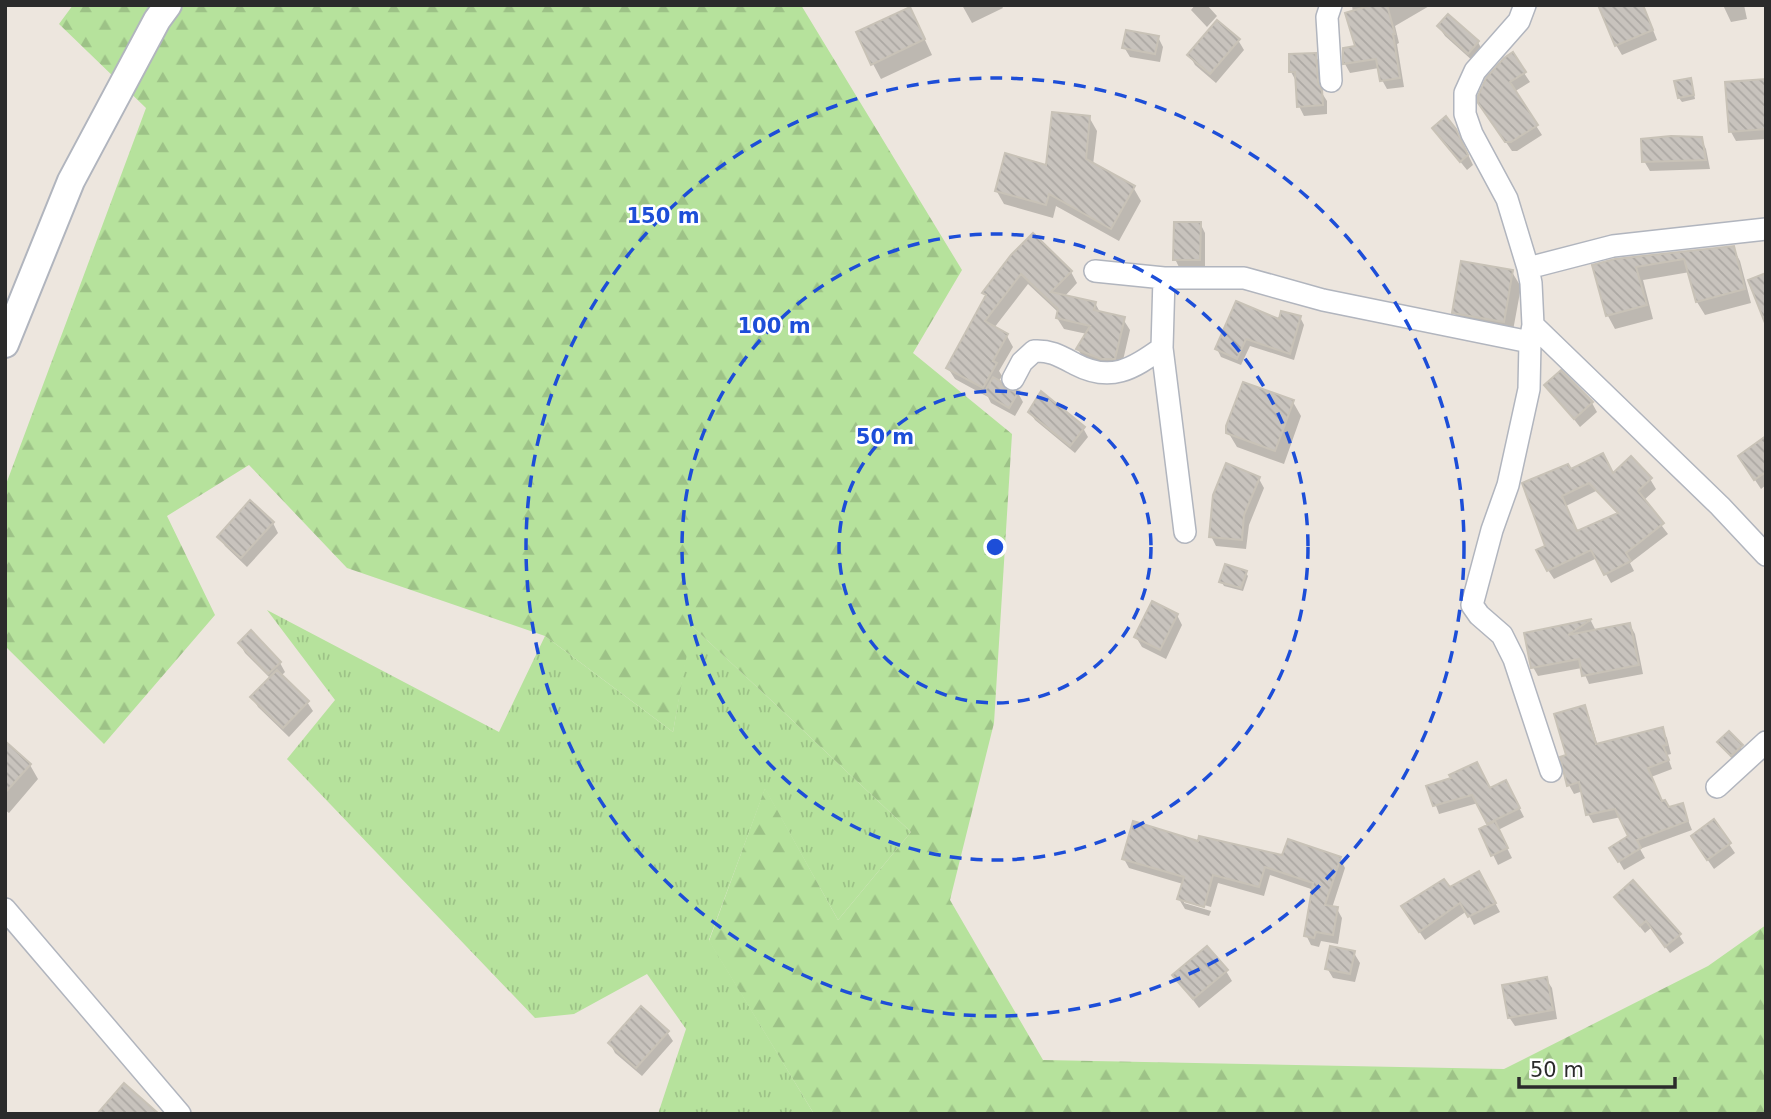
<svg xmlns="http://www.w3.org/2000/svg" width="1771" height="1119" font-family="'DejaVu Sans',sans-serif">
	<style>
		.grass { fill: url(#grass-tufts) }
		.forest { fill: url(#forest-firs) }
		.shadow { fill: #0003; fill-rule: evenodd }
		.building { fill: url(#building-back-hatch); stroke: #c8c2b7; stroke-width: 2; fill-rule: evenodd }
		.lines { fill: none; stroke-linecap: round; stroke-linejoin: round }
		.minor-casing { stroke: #b1b5be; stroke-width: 24 }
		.tertiary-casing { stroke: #b1b5be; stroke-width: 30 }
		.minor { stroke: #fff; stroke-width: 21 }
		.tertiary { stroke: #fff; stroke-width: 26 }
		.ring { fill: none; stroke: #1d4ed8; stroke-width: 3.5; stroke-dasharray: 12 9 }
		.centre { fill: #1d4ed8; stroke: #fff; stroke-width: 3.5 }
		.ring-label { font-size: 21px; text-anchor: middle; font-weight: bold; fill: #1d4ed8; stroke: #fff; stroke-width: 5; stroke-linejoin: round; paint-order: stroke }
	</style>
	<defs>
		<pattern id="grass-tufts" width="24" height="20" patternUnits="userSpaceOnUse" patternTransform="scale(1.75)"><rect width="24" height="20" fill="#b6e29c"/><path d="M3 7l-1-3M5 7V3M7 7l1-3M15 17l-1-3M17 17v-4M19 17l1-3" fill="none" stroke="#9dc287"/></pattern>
		<pattern id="forest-firs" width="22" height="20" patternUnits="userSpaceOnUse" patternTransform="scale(1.75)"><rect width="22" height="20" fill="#b6e29c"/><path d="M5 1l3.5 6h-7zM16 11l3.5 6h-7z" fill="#9dc287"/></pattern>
		<pattern id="building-back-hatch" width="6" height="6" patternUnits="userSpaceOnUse" patternTransform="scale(1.75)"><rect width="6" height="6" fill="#c8c3bd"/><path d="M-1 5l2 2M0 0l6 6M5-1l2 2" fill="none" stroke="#aca8a3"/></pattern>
	</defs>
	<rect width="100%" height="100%" fill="#ede6de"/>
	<path class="grass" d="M267,610L499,732L545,636L673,732L691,625L911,832L838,920L765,789L709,940L814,1114H658L686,1029L647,974L574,1014L535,1018L287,759L335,700Z"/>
	<path class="forest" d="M73,5H801L962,270L913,353L1012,434L994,723L950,900L1043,1060L1504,1069L1708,966L1766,925V1114H814L709,941L765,788L838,920L911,832L692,626L673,732L545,636L347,568L249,465L167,516L215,615L104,744L5,646V487L146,108L59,24Z"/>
	<path class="shadow" d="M962,5H1001L1003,8L972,23Z
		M1195,5H1207L1217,16L1207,27L1191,10Z
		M1352,5H1431L1395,26L1399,43L1397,44L1404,87L1387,89L1382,80L1379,68L1350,73L1345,64L1357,47Z
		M1643,5L1657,40L1622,55L1616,45Z
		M1723,5H1744L1747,19L1731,22Z
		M1448,17L1478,42L1483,52L1474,62L1445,36L1439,27Z
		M917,23L932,55L881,79L873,64Z
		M1158,37L1163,47L1160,62L1130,57L1124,47Z
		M1238,40L1244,50L1216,83L1195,65L1190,56Z
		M1315,55L1321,65L1322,93L1327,101V114L1304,116L1299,106L1296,81L1291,72Z
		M1512,55L1530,82L1514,92L1542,135L1517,151H1512L1486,113Z
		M1692,84L1695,99L1682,102L1679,98Z
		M1766,88V139L1736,141L1731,132Z
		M1089,117L1097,131L1093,165L1133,187L1141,201L1119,241L1056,206L1053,218L1004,204L996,190L1047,167Z
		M1434,129L1461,140L1473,165L1467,170Z
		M1701,139L1706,149L1710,169L1650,171L1644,161Z
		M1200,223L1205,233V269H1180L1175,259Z
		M1733,248L1740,261L1751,303L1705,315L1697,302L1690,272L1643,280L1653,319L1615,329L1608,316L1595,266Z
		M1013,256L1071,272L1077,283L1064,297L1095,303L1101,314L1123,319L1130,330L1121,369L1084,360L1078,349L1087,334L1064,329L1057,318L1059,313L1028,284L994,328L1007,336L1013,347L999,371L1002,376L999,381L1005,392L1018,393L1023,402L1015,416L991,403L988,397L955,379L948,368L987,297L985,293Z
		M1512,272L1521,287L1512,336L1463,327L1454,312Z
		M1300,317L1304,325L1294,360L1250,346L1241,365L1221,357L1217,349L1280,322Z
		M1547,385L1592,403L1597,412L1580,427Z
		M1293,402L1301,416L1284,464L1237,447L1228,432Z
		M1030,412L1083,428L1088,437L1075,453L1035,420Z
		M1766,446V485L1761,489L1745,465Z
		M1570,471L1650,479L1656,489L1643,501L1668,534L1630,563L1634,571L1611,583L1597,558L1554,579L1548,570L1547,547L1524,484ZM1596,491L1618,514L1577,533L1566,506Z
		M1259,479L1264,488L1249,525L1246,549L1216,546L1211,536Z
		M273,523L278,533L247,567L225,546L219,537Z
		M1245,572L1248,576L1243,591L1224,586L1221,581Z
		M1177,615L1182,625L1166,659L1142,647L1136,637Z
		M1591,621L1595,629L1592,632L1630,625L1635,634L1643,674L1589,684L1582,668L1538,676L1533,667L1526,634Z
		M240,644L280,663L285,672L281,676L307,702L313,711L289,737L258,707L253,698L271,679L245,653Z
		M1584,707L1589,716L1598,746L1662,729L1667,738L1671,754L1667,755L1672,769L1651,777L1662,803L1669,809L1682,805L1692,830L1640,849L1645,858L1624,870L1611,848L1631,837L1621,817L1593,823L1588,814L1583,791L1574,794L1569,785L1568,757Z
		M1729,733L1747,756L1737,765L1720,743Z
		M5,743L30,765L38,779L9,813L5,810Z
		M1429,787L1510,790L1524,817L1498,830L1512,858L1498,865L1481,830L1490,826L1478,803L1439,814Z
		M1714,822L1735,853L1714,869L1698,846Z
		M1199,843L1283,857L1340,858L1345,868L1332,908L1337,909L1342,918L1338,944L1321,941L1319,947L1311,945L1306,935L1314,890L1270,875L1264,896L1218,883L1211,907L1184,899V903L1211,911L1209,916L1185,909L1179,899L1183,884L1129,868L1124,859Z
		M1484,882L1500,912L1474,925L1467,911L1425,940L1408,915L1449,889Z
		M1616,897L1679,935L1684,943L1670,953L1651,928L1645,933Z
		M1354,953L1360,963L1355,982L1333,978L1327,968Z
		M1226,971L1232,981L1199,1008L1175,976Z
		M1546,979L1552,988L1557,1019L1515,1026L1509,1017Z
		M667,1032L673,1041L642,1076L615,1053L610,1043Z"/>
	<path class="building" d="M1372,5H1387L1395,34H1393L1400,78L1380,81L1376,59L1343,64V48L1355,46L1345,13Z
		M1598,5H1643L1653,30L1615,46Z
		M910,7L925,39L871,65L856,32Z
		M1448,14L1479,41L1468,54L1437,26Z
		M1217,20L1240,39L1210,74L1187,55Z
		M1126,30L1159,36L1155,54L1122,48Z
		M1513,52L1526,72L1510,82L1538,125L1511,142H1505L1478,103V96L1486,78L1504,58Z
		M1316,53L1318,82L1322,90L1323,105L1297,107L1295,72H1289V54Z
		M1691,78L1694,95L1678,98L1674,81Z
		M1766,79V129L1729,132L1725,82Z
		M1052,112L1090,116L1086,159L1135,186L1111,229L1049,194L1046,205L995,191L1005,153L1046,165Z
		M1446,116L1456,129L1468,155L1460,162L1432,128Z
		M1671,136L1702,137L1706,160L1642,162L1641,139Z
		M1174,222H1201L1200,260H1173Z
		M1033,233L1072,271L1051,292L1096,302L1094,310L1125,317L1115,359H1101L1076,349L1090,326L1056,318L1058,309L1021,274L985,321L1008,334L993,361L997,363L983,388L946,368L986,295L982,293L1011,255Z
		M1734,246L1745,289L1696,302L1684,259L1636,267L1647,305L1606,316L1592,265L1615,259Z
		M1461,261L1513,270L1504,322L1452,313Z
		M1766,273V323H1765L1748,280Z
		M1236,301L1279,319L1281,311L1301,316L1290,354L1246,339L1237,359L1215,349Z
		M1561,370L1593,402L1574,419L1544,385Z
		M993,377L1000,381L1006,390L1019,391L1009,408L984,393Z
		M1243,382L1294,400L1275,451L1226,433V426Z
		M1041,391L1085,427L1070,446L1028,412Z
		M1766,436V472L1754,480L1738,456Z
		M1603,453L1613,473L1631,456L1652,478L1638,491L1664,523L1626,553L1631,561L1604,575L1591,550L1547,571L1536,550L1545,546L1522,483L1568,464L1571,469ZM1589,483L1618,513L1577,531L1562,496Z
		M1226,463L1260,477L1244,515L1242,540L1209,537L1213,495Z
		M250,500L274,522L241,558L217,537Z
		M1225,564L1247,571L1241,588L1219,582Z
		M1152,601L1178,614L1160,650L1134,637Z
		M1592,619L1568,635L1630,623L1639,665L1582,676L1579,659L1531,668L1524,633Z
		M251,630L281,662L268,674L238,643Z
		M277,670L309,701L283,728L250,697Z
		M1585,705L1596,744L1663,727L1667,745L1663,746L1669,760L1648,768L1662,801L1665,800L1669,807L1683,803L1688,821L1637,840L1641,848L1618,862L1609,848L1628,836L1615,809L1586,815L1579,782L1567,786L1560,757L1566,755L1554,714Z
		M1729,731L1743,745L1731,756L1717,742Z
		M5,741L31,764L5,793Z
		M1477,762L1490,788L1506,780L1520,808L1487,824L1472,795L1433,806L1426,786L1451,778L1449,775Z
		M1714,819L1731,843L1707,860L1691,836Z
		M1133,821L1198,841L1199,836L1282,855L1288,839L1341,857L1325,905L1338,907L1333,935L1316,932L1314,938L1304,936L1313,883L1265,867L1259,887L1213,875L1204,907L1177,899L1184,877L1122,859Z
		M1495,821L1508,848L1491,856L1479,829Z
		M1479,871L1496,903L1468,917L1460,903L1419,932L1401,906L1444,879L1450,887Z
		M1633,880L1681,934L1665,947L1646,921L1640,926L1614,897Z
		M1207,946L1228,970L1193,999L1172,975Z
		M1330,946L1355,951L1350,974L1325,969Z
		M1547,977L1553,1010L1508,1018L1502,985Z
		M641,1006L669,1031L636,1068L608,1043Z
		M124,1083L159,1114H97Z"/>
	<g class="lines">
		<defs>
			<path id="minor" d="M1525,5L1519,21L1475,71L1465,93V114L1472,134L1507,199L1528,268L1531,283L1533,325L1530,342L1529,389L1508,485L1492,530L1472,605L1479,615L1502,635L1514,659L1551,771
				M1331,81L1327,17L1331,5
				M1528,268L1613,246L1766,229
				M1095,271L1164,278H1244L1323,300L1530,342
				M1164,278L1162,348L1185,532
				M1533,325L1720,506L1766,555
				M1013,379L1022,362L1034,351C1050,350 1060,356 1075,364C1111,383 1132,369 1162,348
				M1717,787L1766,742
				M5,909L180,1114"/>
			<path id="tertiary" d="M5,344L71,181L157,20L168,5"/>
		</defs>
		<use href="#minor" class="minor-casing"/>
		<use href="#tertiary" class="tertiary-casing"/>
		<use href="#minor" class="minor"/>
		<use href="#tertiary" class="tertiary"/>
	</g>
	<g class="ring">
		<circle cx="995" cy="547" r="156"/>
		<circle cx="995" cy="547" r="313"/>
		<circle cx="995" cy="547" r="469"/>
	</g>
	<circle cx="995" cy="547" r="10" class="centre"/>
	<g class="ring-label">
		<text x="663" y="223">150 m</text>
		<text x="774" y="333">100 m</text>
		<text x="885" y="444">50 m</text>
	</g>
	<rect width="1771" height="1119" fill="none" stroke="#2b2b2b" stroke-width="14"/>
	<path d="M1519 1077v10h156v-10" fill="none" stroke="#2b2b2b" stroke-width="3.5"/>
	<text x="1530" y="1077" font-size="21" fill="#2b2b2b" stroke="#ffffff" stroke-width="5" paint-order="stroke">50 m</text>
</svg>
